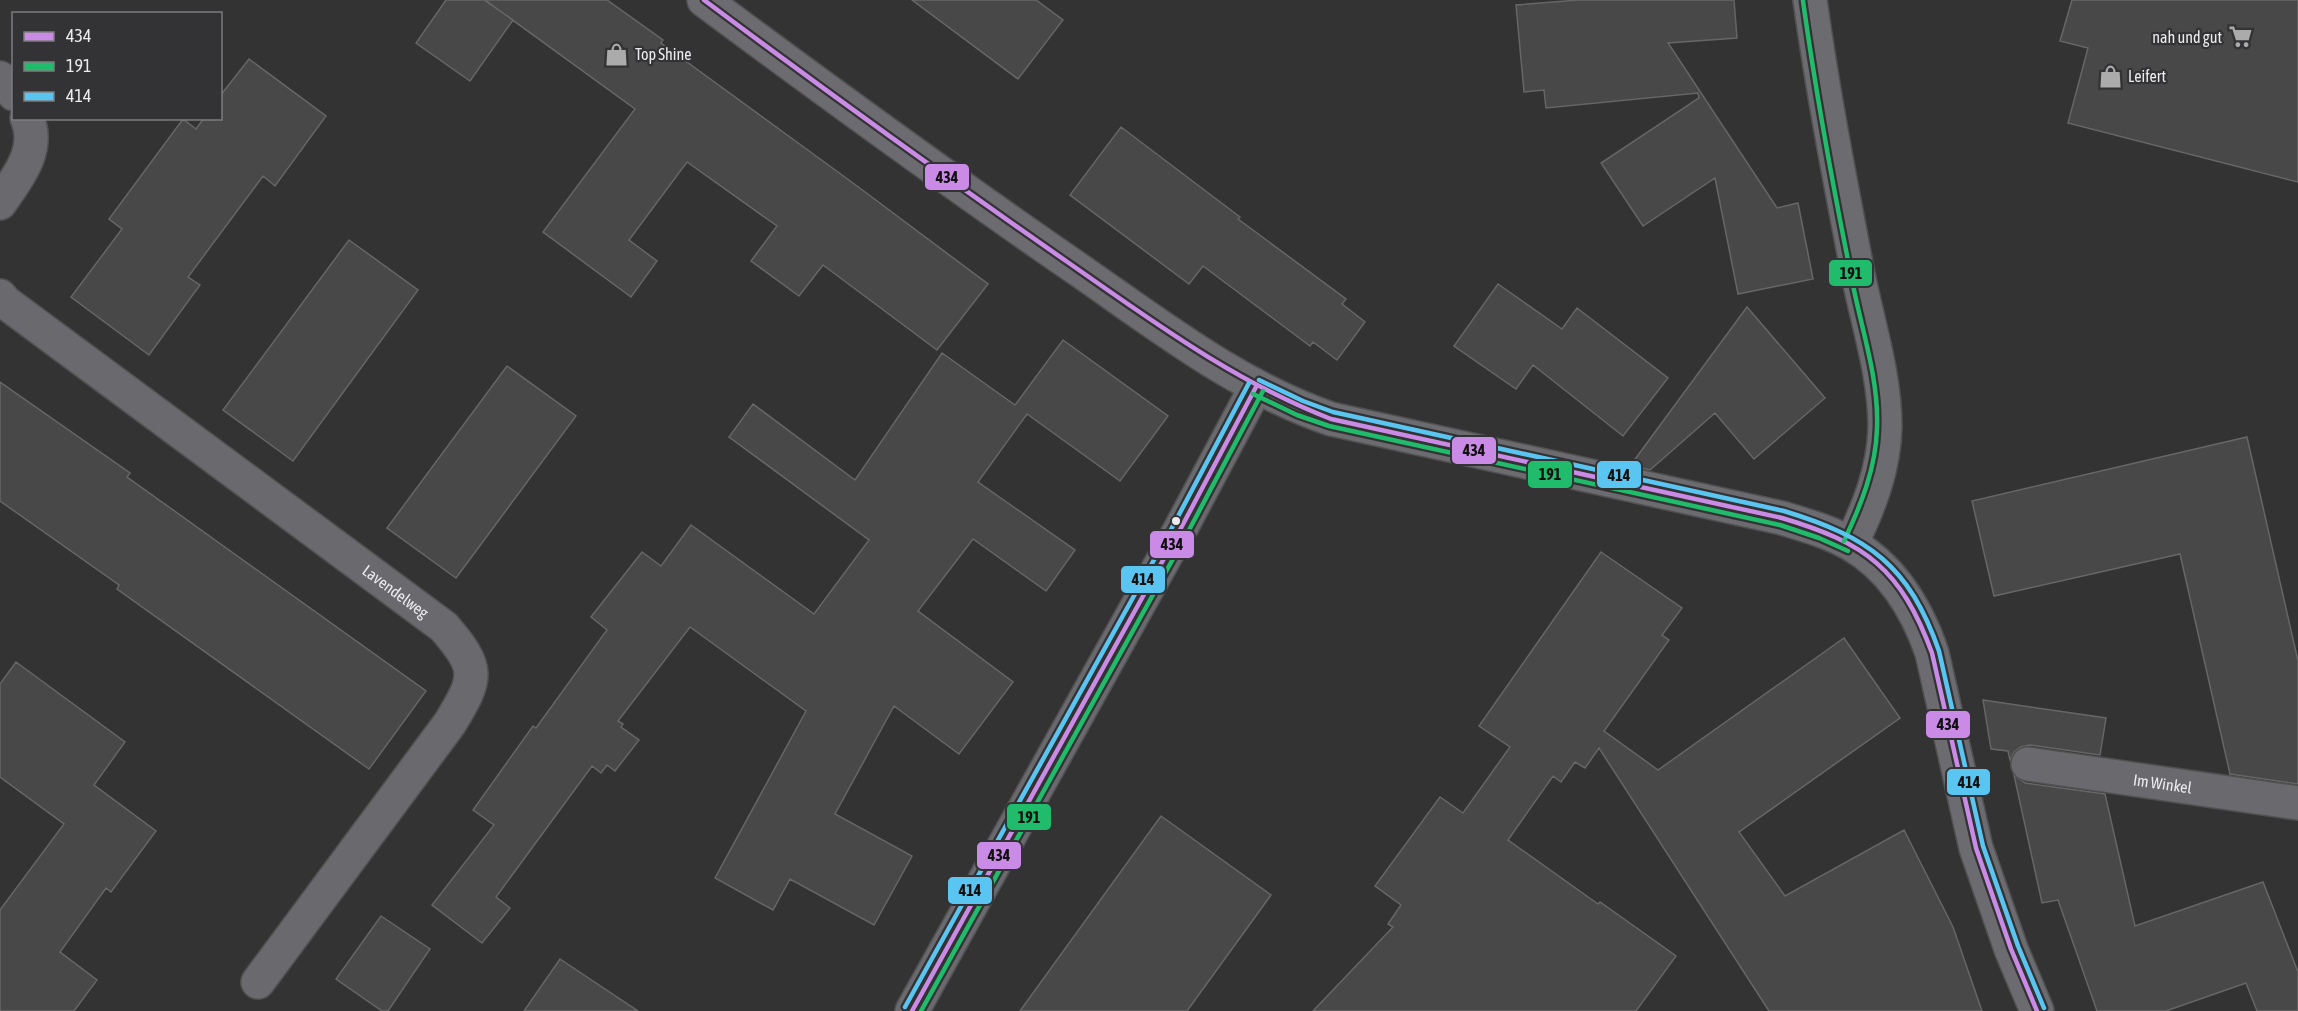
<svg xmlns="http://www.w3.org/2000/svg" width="2298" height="1011" font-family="'Asap Condensed',sans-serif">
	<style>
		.building { fill: #484848; stroke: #676666; stroke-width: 1.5 }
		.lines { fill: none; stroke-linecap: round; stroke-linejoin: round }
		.street-casing { stroke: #515051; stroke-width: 36 }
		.secondary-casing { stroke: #515051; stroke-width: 36 }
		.street { stroke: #69696e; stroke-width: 33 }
		.secondary { stroke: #6b6b70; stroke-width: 33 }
		.bus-1-casing { stroke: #333234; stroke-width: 9 }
		.bus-2-casing { stroke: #333234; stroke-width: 9 }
		.bus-3-casing { stroke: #333234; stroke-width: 9 }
		.bus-1 { stroke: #ca8be6; stroke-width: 4.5 }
		.bus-2 { stroke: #20bc6c; stroke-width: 4.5 }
		.bus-3 { stroke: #5bc5f2; stroke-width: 4.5 }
		.bus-dot { fill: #ecebed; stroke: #333234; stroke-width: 2 }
		.labels { text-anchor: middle; stroke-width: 4.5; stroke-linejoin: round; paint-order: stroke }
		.poi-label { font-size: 16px; fill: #ecebed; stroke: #333234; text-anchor: start }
		.street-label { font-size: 16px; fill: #ecebed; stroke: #333234 }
		.line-badge { stroke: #333234; stroke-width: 2 }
		.pale-badge-label { font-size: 16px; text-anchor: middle; font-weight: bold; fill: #111 }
	</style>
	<rect width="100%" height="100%" fill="#333"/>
	<path class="building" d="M446,0H484L513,20L470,81L416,43Z
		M485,0H607L663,40L661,43L853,183L988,284L937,350L823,265L799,296L751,261L777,226L687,162L629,240L657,261L631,297L543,232L635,109Z
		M912,0H1036L1063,20L1018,79Z
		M1578,0H1734L1737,38L1668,43L1777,208L1798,203L1813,279L1738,294L1715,178L1643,226L1601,163L1699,98L1698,93L1546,108L1544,90L1524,92L1516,5Z
		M2072,0H2298V182L2068,123L2088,48L2060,41Z
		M249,59L326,116L275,186L263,176L188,277L200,285L149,355L71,297L122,229L109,219L183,119L196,129L204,118H220V96Z
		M1121,127L1240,217L1238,219L1346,299L1342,304L1365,322L1337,360L1313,342L1310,346L1203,266L1189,284L1070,195Z
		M349,240L418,290L293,461L223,410Z
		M1498,284L1562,329L1577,308L1668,378L1623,436L1533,365L1516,389L1454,346Z
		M1747,307L1825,398L1754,459L1715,413L1650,470L1638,467L1633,462Z
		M1063,340L1168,416L1120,481L1027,414L978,482L1075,550L1046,591L973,539L918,611L1013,682L959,754L894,706L835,814L912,856L874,925L790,879L773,910L715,878L806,711L690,627L618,721L623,724L621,727L639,740L615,771L607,765L601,773L592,766L496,897L510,908L482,943L432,905L494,825L473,810L533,726L536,728L607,630L591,617L642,552L661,566L691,525L814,614L869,540L729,437L753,404L855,480L942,353L1015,405Z
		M507,366L576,416L456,578L387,528Z
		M0,382L130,473L127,477L426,691L369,769L117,589L119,585L0,501Z
		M2247,437L2298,661V784L2230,774L2180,554L1994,596L1972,501Z
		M1601,552L1682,608L1662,635L1669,640L1604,731L1658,770L1844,638L1900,718L1739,832L1785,896L1904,830L1953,927L1982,1011H1769L1599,748L1585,768L1575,762L1561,782L1553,776L1508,840L1598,904L1600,902L1676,956L1636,1011H1313L1393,927L1388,924L1401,905L1375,886L1440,797L1463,813L1510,747L1479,726Z
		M16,662L125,742L94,785L156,831L111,892L106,888L60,952L97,980L74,1011H0V910L64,824L0,777V684Z
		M1983,700L2106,718L2100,755L2030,745L2021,747L2014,752L2010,760L2008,751L1991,749Z
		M2014,775L2025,783L2105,794L2135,926L2263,882L2298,972V1011H2257L2246,983L2166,1011H2097L2058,900L2042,903Z
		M1161,816L1271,895L1187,1011H1020Z
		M381,916L430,949L388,1011H382L336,979Z
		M560,959L638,1011H524Z"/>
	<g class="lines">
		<defs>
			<g id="street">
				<path d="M0,78L7,84L14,94"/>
				<path d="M0,203C17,178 41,150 27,118"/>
				<path id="s1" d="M0,296L5,302L444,627C480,669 478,677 450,723L258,982"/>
				<path id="s2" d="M2028,764L2298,803"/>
				<path d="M912,1011L1181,528L1256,387"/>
			</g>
			<path id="secondary" d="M704,0C829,93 954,184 1082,272C1161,327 1240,388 1331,419L1782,518C1805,525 1830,532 1851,544C1892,568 1917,609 1932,653L1976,848L2011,949L2037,1011
				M1810,0C1823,93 1841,186 1859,279C1869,327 1885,377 1885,427C1884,469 1869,507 1851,544"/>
		</defs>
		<use href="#street" class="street-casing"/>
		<use href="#secondary" class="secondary-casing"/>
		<use href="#street" class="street"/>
		<use href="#secondary" class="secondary"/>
		<defs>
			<path id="bus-1" d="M704,0C823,89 944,176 1066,261C1151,320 1233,381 1331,419L1782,518C1866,543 1901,569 1932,653L1976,848L2011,949L2037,1011
				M912,1011L1181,528L1256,387"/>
			<path id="bus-2" d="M1803,1C1816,94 1833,187 1852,280C1861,328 1879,378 1877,428C1876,468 1861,505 1844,541
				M1253,394L1297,415L1329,426L1780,525L1819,538L1848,551
				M921,1011L1188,532L1263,391"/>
			<path id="bus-3" d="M1259,380L1303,401L1333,412L1784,511C1869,537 1909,565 1939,651L1983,846L2018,946L2044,1008
				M905,1007L1174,524L1249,383"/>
		</defs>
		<use href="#bus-1" class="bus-1-casing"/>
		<use href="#bus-2" class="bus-2-casing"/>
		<use href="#bus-3" class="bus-3-casing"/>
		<use href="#bus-1" class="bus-1"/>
		<use href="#bus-2" class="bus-2"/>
		<use href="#bus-3" class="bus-3"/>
	</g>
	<defs>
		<symbol id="supermarket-bare" viewBox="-9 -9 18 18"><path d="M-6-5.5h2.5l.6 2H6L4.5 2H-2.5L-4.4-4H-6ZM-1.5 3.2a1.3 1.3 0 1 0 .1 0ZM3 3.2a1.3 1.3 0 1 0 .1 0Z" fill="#ababac" stroke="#333234" stroke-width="2.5" paint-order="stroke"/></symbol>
		<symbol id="shop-bare" viewBox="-9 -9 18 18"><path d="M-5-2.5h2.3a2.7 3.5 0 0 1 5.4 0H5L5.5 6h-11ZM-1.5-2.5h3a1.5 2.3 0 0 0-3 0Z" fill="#ababac" stroke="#333234" stroke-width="2.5" paint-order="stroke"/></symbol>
	</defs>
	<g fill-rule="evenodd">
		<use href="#supermarket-bare" x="2224" y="20" width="33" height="33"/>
		<use href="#shop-bare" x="600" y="38" width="33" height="33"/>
		<use href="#shop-bare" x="2094" y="60" width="33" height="33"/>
	</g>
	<circle class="bus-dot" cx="1176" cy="521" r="5"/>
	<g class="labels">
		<g class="poi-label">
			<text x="2222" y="43" text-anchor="end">nah und gut</text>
			<text x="635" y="60">Top Shine</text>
			<text x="2128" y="82">Leifert</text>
		</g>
		<g class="street-label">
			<text dy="6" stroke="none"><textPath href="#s1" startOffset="494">Lavendelweg</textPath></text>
			<text dy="6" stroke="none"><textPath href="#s2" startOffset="136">Im Winkel</textPath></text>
		</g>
	</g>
	<g class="line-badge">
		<rect x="924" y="163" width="46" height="28" rx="6" fill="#ca8be6"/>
		<rect x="1828" y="259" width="45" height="28" rx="6" fill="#20bc6c"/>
		<rect x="1451" y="436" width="46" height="29" rx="6" fill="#ca8be6"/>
		<rect x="1527" y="460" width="46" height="29" rx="6" fill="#20bc6c"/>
		<rect x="1596" y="460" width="46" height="29" rx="6" fill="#5bc5f2"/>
		<rect x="1149" y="530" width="46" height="29" rx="6" fill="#ca8be6"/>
		<rect x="1120" y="565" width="46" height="29" rx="6" fill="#5bc5f2"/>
		<rect x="1925" y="710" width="46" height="29" rx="6" fill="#ca8be6"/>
		<rect x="1946" y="768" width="45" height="28" rx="6" fill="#5bc5f2"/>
		<rect x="1006" y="803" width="46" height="28" rx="6" fill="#20bc6c"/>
		<rect x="976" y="841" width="46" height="29" rx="6" fill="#ca8be6"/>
		<rect x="947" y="876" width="46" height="29" rx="6" fill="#5bc5f2"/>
	</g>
	<g class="pale-badge-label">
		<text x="947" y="183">434</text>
		<text x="1851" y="279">191</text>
		<text x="1474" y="456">434</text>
		<text x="1550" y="480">191</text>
		<text x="1619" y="481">414</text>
		<text x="1172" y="550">434</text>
		<text x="1143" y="585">414</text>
		<text x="1948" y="730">434</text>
		<text x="1969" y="788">414</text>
		<text x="1029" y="823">191</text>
		<text x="999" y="861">434</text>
		<text x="970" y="896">414</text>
	</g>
	<rect x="12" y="12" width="210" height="108" fill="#333234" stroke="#7d7c7e" stroke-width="1.5"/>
	<rect x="24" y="32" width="30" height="9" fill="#ca8be6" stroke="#7d7c7e" stroke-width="1.5"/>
	<text x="66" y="42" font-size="18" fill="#ecebed">434</text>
	<rect x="24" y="62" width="30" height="9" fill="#20bc6c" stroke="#7d7c7e" stroke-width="1.5"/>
	<text x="66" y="72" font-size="18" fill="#ecebed">191</text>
	<rect x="24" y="92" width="30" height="9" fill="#5bc5f2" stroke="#7d7c7e" stroke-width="1.5"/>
	<text x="66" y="102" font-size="18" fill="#ecebed">414</text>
</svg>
